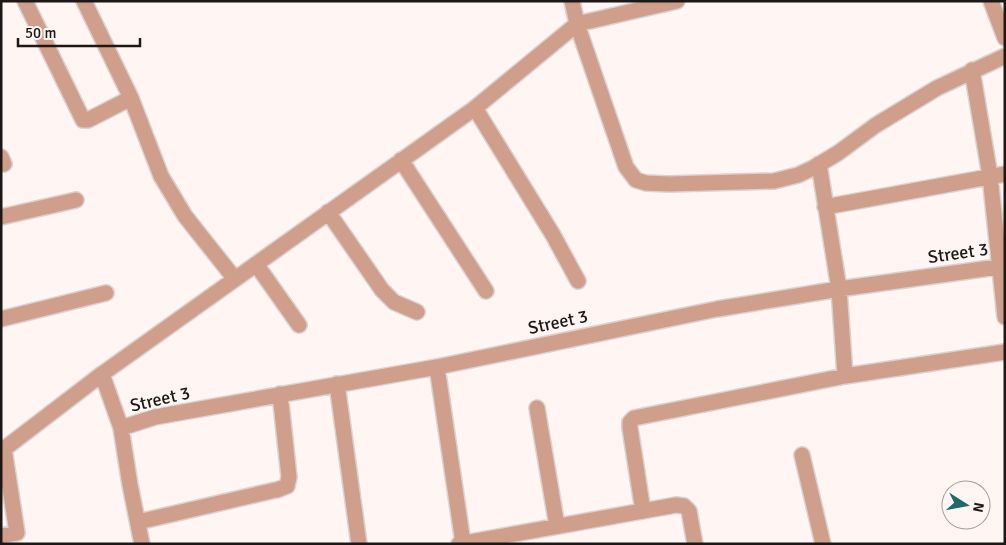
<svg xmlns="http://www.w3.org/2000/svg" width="1006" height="545" font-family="Signika,sans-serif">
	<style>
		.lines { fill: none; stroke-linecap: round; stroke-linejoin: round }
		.minor-casing { stroke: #dbd2d0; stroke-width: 18 }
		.minor { stroke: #d09f8b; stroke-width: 15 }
		.labels { text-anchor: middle; stroke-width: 5; stroke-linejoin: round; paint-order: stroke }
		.street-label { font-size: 18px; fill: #1b1817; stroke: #fff6f3 }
	</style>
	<rect width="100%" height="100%" fill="#fff6f3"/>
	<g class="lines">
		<defs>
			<path id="minor" d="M25,1L83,120H88L131,98
				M84,1L131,98L161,176L185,216L235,279
				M677,1L577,24L626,167L636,180L646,183L669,184L774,181L798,175L813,168L838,153L876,125L937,88L1005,56
				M991,1L1005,38
				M972,70L990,176L1005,317
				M475,108L553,235L578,281
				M1,157L4,164
				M401,160L486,291
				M819,164L839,289L845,376
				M825,207L1005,174
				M328,212L382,290L394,302L417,312
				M1,217L76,200
				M256,264L299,325
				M1,319L106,293
				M437,367L463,543
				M102,374L121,428L130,485L142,544
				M337,384L359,544
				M537,408L557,526
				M121,428L155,417L437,367L717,309L839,289L1005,266
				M802,455L823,544
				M277,490L287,486L289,477L280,394
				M643,511L630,428V422L634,418L845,376L1005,352
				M138,522L280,489
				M1,536L17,533L4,449L102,374L475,108L577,24L572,1
				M459,544L676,505L684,506L689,511L695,544"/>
		</defs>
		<use href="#minor" class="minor-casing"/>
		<use href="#minor" class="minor"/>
	</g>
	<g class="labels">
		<g class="street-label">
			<text transform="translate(958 253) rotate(-8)" y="6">Street 3</text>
			<text transform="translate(558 322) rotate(-12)" y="6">Street 3</text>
			<text transform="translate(160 399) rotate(-13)" y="6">Street 3</text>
		</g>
	</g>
	<rect width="1006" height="545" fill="none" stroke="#1b1817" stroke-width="5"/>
	<g transform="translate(966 505) rotate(101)"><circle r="24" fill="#fff6f3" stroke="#a49d9b"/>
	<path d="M0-4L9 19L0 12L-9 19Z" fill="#1e6b69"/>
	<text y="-8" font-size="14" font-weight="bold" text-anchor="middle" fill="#1b1817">N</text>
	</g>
	<path d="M18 38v8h122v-8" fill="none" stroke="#1b1817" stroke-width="2.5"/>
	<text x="25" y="38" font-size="15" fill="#1b1817" stroke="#fff6f3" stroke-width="4" paint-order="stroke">50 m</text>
</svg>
